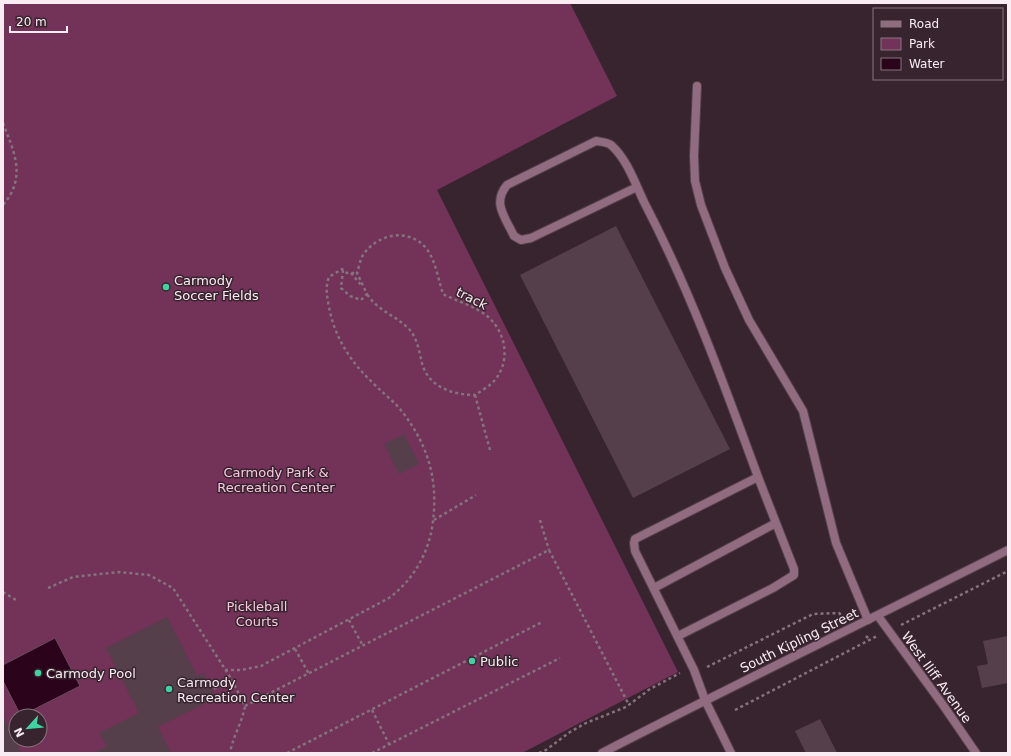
<svg xmlns="http://www.w3.org/2000/svg" width="1011" height="756" font-family="'DejaVu Sans',sans-serif">
	<style>
		.green { fill: #733258; fill-rule: evenodd }
		.water { fill: #2b041c; stroke: #694a5c }
		.building { fill: #543f4a }
		.lines { fill: none; stroke-linecap: round; stroke-linejoin: round }
		.service-casing { stroke: #53404a; stroke-width: 10 }
		.minor-casing { stroke: #53404a; stroke-width: 10 }
		.tertiary-casing { stroke: #53404a; stroke-width: 10 }
		.path { stroke: #84737c; stroke-width: 2.5; stroke-dasharray: 3 3; stroke-linecap: butt }
		.service { stroke: #916b7f; stroke-width: 8 }
		.minor { stroke: #916b7f; stroke-width: 8 }
		.tertiary { stroke: #916b7f; stroke-width: 8 }
		.poi-dot { fill: #3ed4a2; stroke: #38242f; stroke-width: 1.5 }
		.labels { text-anchor: middle; stroke-width: 3; stroke-linejoin: round; paint-order: stroke }
		.poi-label { font-size: 13px; fill: #f9ecf2; stroke: #38242f; text-anchor: start }
		.street-label { font-size: 13px; fill: #f9ecf2; stroke: #38242f }
		.park-label { font-size: 13px; fill: #f7c8e0; stroke: #38242f }
	</style>
	<rect width="100%" height="100%" fill="#38242f"/>
	<path class="green" d="M3,3H570L617,96L437,190L678,672L522,753H3ZM16,716H40V740H16Z"/>
	<path class="water" d="M55,638L80,686L21,716L3,681V665Z"/>
	<path class="building" d="M616,226L730,449L633,498L520,275Z
		M404,434L419,464L399,474L384,444Z
		M167,617L197,676L204,673L216,698L158,727L171,753H93L107,746L99,733L139,713L106,648Z
		M1008,636V683L982,688L977,666L988,664L983,641Z
		M3,716L22,753H3Z
		M820,719L837,753H806L795,731Z"/>
	<g class="lines">
		<defs>
			<path id="service" d="M697,86L694,156L695,181L701,205L725,268L749,320L803,411L836,543L868,620
				M637,187L531,238L521,240L514,236C505,217 492,203 507,185L596,141C601,142 607,142 611,145C627,159 635,183 644,202C690,290 724,384 758,477L635,539L634,543L635,551L694,670L705,700
				M654,588L776,523
				M678,636L773,588L794,575V569L758,477"/>
			<path id="minor" d="M878,616L943,705L976,753
				M705,700L731,753"/>
			<path id="tertiary" d="M602,753C736,684 873,618 1008,550"/>
		</defs>
		<use href="#service" class="service-casing"/>
		<use href="#minor" class="minor-casing"/>
		<use href="#tertiary" class="tertiary-casing"/>
		<path class="path" d="M3,123C14,152 27,177 3,205
			M343,270L341,288L350,296L361,300L367,294L357,273C359,267 360,260 363,255C377,234 408,227 426,248C436,261 438,279 443,294C456,301 475,306 487,316C506,332 511,360 495,380C490,386 481,391 475,395C453,395 428,387 422,363C419,351 417,336 407,327C394,315 377,310 367,294
			M351,273L361,285
			M475,395L490,450
			M434,520L476,495
			M540,520L549,550
			M48,588L73,577L119,572L149,575L173,588L232,680L245,706C242,723 233,736 230,753
			M3,592L16,600
			M349,620L363,646
			M901,625L1008,571
			M866,636L870,640
			M295,649L309,674
			M707,667L813,614L839,613L843,617
			M225,670H241L261,666L389,598C412,581 427,556 432,528C439,484 430,449 404,414C396,403 385,395 376,386C352,364 335,339 329,307C327,296 325,287 329,277L342,269L347,273H357
			M214,689L232,680
			M245,706L549,550L629,705
			M372,710L389,744
			M735,710L877,636
			M287,753L542,622
			M372,753L560,658
			M539,753L546,750L570,732L586,723L626,707L650,689L680,673"/>
		<use href="#service" class="service"/>
		<use href="#minor" class="minor"/>
		<use href="#tertiary" class="tertiary"/>
	</g>
	<g class="poi-dot">
		<circle cx="166" cy="287" r="4"/>
		<circle cx="472" cy="661" r="4"/>
		<circle cx="38" cy="673" r="4"/>
		<circle cx="169" cy="689" r="4"/>
	</g>
	<g class="labels">
		<g class="poi-label">
			<text x="174" y="285">Carmody<tspan x="174" dy="15">Soccer Fields</tspan></text>
			<text x="480" y="666">Public</text>
			<text x="46" y="678">Carmody Pool</text>
			<text x="177" y="687">Carmody<tspan x="177" dy="15">Recreation Center</tspan></text>
		</g>
		<g class="street-label">
			<text transform="translate(472 298) rotate(27)" y="5">track</text>
			<text transform="translate(799 640) rotate(-26)" y="5">South Kipling Street</text>
			<text transform="translate(937 677) rotate(54)" y="5">West Iliff Avenue</text>
		</g>
		<g class="park-label">
			<text x="276" y="477">Carmody Park &amp;<tspan x="276" dy="15">Recreation Center</tspan></text>
			<text x="257" y="611">Pickleball<tspan x="257" dy="15">Courts</tspan></text>
		</g>
	</g>
	<rect width="1011" height="756" fill="none" stroke="#f9ecf2" stroke-width="8"/>
	<rect x="873" y="8" width="130" height="72" fill="#38242f" stroke="#85747d"/>
	<rect x="881" y="21" width="20" height="6" fill="#916b7f" stroke="#85747d"/>
	<text x="909" y="28" font-size="12" fill="#f9ecf2">Road</text>
	<rect x="881" y="38" width="20" height="12" fill="#733258" stroke="#85747d"/>
	<text x="909" y="48" font-size="12" fill="#f9ecf2">Park</text>
	<rect x="881" y="58" width="20" height="12" fill="#2b041c" stroke="#85747d"/>
	<text x="909" y="68" font-size="12" fill="#f9ecf2">Water</text>
	<g transform="translate(28 728) rotate(243)"><circle r="19" fill="#38242f" stroke="#85747d"/>
	<path d="M0-3L7 15L0 10L-7 15Z" fill="#3ed4a2"/>
	<text y="-6" font-size="11" font-weight="bold" text-anchor="middle" fill="#f9ecf2">N</text>
	</g>
	<path d="M10 26v6h57v-6" fill="none" stroke="#f9ecf2" stroke-width="2"/>
	<text x="16" y="26" font-size="12" fill="#f9ecf2" stroke="#38242f" stroke-width="3" paint-order="stroke">20 m</text>
</svg>
